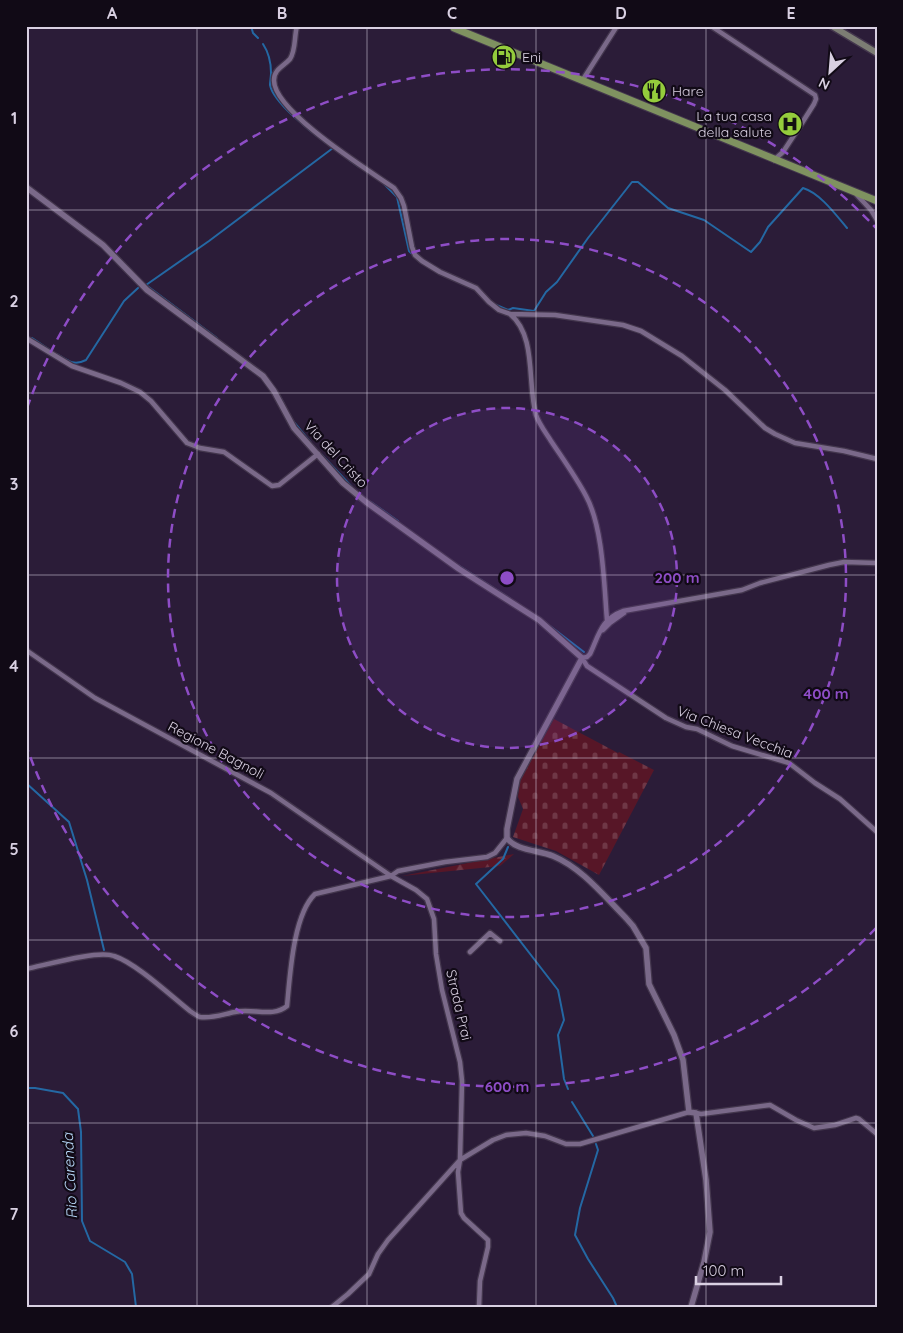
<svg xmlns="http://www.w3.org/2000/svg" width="903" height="1333" font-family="Quicksand,sans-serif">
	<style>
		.forest { fill: url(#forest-firs) }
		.cemetery { fill: url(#cemetery-stones) }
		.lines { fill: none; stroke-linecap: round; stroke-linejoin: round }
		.stream { stroke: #2468a3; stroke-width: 2 }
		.minor-casing { stroke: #43364d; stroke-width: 7 }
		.tertiary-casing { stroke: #43364d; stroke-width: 8 }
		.secondary-casing { stroke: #43364d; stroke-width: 9 }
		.primary-casing { stroke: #43364d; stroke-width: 9 }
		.minor { stroke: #7a6989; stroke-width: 4.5 }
		.tertiary { stroke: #7a6989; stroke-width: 5.5 }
		.secondary { stroke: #7c7d74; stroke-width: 6 }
		.primary { stroke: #7f9260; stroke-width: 7 }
		.grid { fill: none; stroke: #d9d0e2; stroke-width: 1; stroke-opacity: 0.55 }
		.ring { fill: none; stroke: #8e4dc6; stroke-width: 2.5; stroke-dasharray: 9 6 }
		.labels { text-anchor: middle; stroke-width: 4.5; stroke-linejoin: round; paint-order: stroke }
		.poi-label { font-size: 14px; fill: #d9d0e2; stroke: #110a16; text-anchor: start }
		.street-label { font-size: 14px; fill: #d9d0e2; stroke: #110a16 }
		.water-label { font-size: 15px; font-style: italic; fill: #badbfc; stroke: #110a16 }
		.centre { fill: #8e4dc6; stroke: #110a16; stroke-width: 2.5 }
		.ring-label { font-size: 15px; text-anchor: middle; font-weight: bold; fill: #8e4dc6; stroke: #110a16; stroke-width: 4.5; stroke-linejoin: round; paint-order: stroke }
		.neatline { fill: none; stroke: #d9d0e2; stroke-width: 2 }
		.grid-label { font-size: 16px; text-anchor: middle; font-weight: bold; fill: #d9d0e2 }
	</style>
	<defs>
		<pattern id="forest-firs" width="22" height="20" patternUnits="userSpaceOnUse" patternTransform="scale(1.25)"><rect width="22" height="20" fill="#571627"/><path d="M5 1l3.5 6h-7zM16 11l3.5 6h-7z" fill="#6f3746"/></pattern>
		<pattern id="cemetery-stones" width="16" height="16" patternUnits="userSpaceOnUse" patternTransform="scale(1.25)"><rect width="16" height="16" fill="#571627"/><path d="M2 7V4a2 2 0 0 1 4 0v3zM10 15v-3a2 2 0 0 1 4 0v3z" fill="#6f3746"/></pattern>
	</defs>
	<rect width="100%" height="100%" fill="#2b1c38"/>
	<path class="forest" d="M514,854L500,866L402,876Z"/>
	<path class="cemetery" d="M554,719L618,753L619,752L654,770L599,875L556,851L513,837L523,809L518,797L520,780Z"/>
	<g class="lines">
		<path class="stream" d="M251,26L253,33L258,38
			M263,44C269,53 271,62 271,73C271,77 270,81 270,85C273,102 312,133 326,143
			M349,160L359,167
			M382,182L397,197L409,251L414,256
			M146,285L217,338
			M146,285L209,241L333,148
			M494,304L508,310L513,308L534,311L546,292L557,282L588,238L632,182H638L668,208L704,220L751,252L760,242L768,227L803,188C820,193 836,215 847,228
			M26,335H27
			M32,338L53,352
			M57,354C68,361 74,366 86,360L124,301L138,288
			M279,395L284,404
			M293,421L311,443
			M321,454L352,487
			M371,502L398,521
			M458,565L511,599
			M550,626L584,652
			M26,783L69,822L87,880L104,950
			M508,847L503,859L476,884L558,990L564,1020L558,1035L564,1079L568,1089
			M26,1088H35L63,1093L78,1109L81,1132L82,1221L90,1241L125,1262L132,1274L136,1307
			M572,1102L593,1136
			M596,1144L598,1150L580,1208L575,1235L588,1259L613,1298L617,1307"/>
		<defs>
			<path id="minor" d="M297,26C294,37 296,50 290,59C284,66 274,69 274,80C273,111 368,170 394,188L401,198L404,206L412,247L415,255L422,261L440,272L476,288L489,302L499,310L510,314L555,315L623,325L641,331L682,356L725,390L765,428L775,434L795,443L844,451L877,459
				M711,26L815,95L816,99L814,104L802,123L783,152L774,160
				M582,81L617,26
				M857,195L871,210L877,220
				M510,314C537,336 527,384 536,415C539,424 546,433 551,441C563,459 576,477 586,496C603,527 604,584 607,620
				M26,338L72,366L121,383L140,392L151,401L187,443L200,448L224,452L272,486L279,485L318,454
				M877,563L844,562L829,565L760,583L742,590L623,611C601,619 599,635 590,654L587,657L582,658L587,666L666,718L686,727L697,729L732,746L789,763L815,783L840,799L877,832
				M603,630L610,623L624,613
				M26,650L95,698L271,793L391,876L416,890L427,899L434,919L436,954L442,990L460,1062L462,1081L460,1160L458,1172L461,1213L464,1218L488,1240V1247L480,1281L479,1307
				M470,952L490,933L500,941
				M26,969C46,965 97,950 114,956C136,963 171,996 190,1011C193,1013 197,1016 200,1017C211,1019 224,1014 235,1012C252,1008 273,1018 287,1006C290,976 293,915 315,894L391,876L398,871L445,862L487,857L495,853L507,838
				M696,1113L701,1114L770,1105L796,1120L814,1128L835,1125L856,1118L859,1119L877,1134
				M332,1307L348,1294L369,1274L378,1254L388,1240L460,1160L493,1140L506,1135L526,1133L545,1136L566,1144H580L689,1112"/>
			<path id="tertiary" d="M26,187L103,245L147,290L263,376L274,391L294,428L343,483L366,502L459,569L539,620L582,658L517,779L507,829V838C516,851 539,850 553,856C582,868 604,896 626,918L633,926L646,948L649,984L674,1035L683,1060L689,1112L696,1113L706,1180L710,1232L704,1262L691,1307"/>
			<path id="secondary" d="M832,26L877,53"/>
			<path id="primary" d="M454,28L877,201"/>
		</defs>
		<use href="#minor" class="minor-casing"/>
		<use href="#tertiary" class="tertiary-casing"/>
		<use href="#secondary" class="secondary-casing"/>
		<use href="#primary" class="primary-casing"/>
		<use href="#minor" class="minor"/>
		<use href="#tertiary" class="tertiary"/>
		<use href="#secondary" class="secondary"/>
		<use href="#primary" class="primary"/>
	</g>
	<path class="grid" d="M197,26V1307M367,26V1307M536,26V1307M706,26V1307M26,210H877M26,393H877M26,575H877M26,758H877M26,940H877M26,1123H877"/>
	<circle cx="507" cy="578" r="170" fill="#8e4dc6" fill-opacity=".12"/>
	<g class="ring">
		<circle cx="507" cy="578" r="170"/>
		<circle cx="507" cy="578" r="339"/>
		<path d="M876 928A509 509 0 0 1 27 748M27 408A509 509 0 0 1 876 228"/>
	</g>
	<defs>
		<symbol id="fuel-disc" viewBox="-11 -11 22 22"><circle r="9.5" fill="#94cc3c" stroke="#110a16"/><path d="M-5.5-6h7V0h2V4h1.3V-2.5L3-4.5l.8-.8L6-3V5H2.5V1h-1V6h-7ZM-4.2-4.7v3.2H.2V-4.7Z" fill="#111"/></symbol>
		<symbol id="restaurant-disc" viewBox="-11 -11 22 22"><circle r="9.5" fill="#94cc3c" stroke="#110a16"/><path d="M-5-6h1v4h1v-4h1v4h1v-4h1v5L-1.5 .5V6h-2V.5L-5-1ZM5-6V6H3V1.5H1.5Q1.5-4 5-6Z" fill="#111"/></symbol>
		<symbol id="hospital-disc" viewBox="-11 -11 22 22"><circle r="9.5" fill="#94cc3c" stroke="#110a16"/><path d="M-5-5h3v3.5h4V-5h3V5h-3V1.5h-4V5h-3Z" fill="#111"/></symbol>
	</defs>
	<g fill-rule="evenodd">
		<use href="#fuel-disc" x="490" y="43" width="28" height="28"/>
		<use href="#restaurant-disc" x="640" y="77" width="28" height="28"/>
		<use href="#hospital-disc" x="776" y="110" width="28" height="28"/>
	</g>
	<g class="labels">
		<g class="poi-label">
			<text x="522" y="62">Eni</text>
			<text x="672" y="96">Hare</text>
			<text x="772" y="121" text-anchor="end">La tua casa<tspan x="772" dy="16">della salute</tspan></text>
		</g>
		<g class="street-label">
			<text transform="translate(336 454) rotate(47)" y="5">Via del Cristo</text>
			<text transform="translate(735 732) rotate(21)" y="5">Via Chiesa Vecchia</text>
			<text transform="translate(216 750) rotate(28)" y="5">Regione Bagnoli</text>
			<text transform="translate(459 1005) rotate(77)" y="5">Strada Prai</text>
		</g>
		<g class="water-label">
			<text transform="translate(70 1176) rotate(-93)" y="5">Rio Carenda</text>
		</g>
	</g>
	<circle cx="507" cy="578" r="8" class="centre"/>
	<g class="ring-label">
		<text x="677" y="583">200 m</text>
		<text x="826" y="699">400 m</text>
		<text x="507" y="1092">600 m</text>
	</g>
	<rect width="903" height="1333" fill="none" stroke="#110a16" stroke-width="55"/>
	<g transform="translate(830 72) rotate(206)" stroke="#110a16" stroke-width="4" paint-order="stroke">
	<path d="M0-4L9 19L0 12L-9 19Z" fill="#d9d0e2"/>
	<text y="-8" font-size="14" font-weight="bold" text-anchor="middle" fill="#d9d0e2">N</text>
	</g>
	<path d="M696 1276v8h85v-8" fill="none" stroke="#d9d0e2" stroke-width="2.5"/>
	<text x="703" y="1276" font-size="15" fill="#d9d0e2" stroke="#110a16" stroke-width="4" paint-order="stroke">100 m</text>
	<rect x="28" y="28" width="848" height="1278" class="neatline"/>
	<g class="grid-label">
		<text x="112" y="19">A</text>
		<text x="282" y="19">B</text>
		<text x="452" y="19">C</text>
		<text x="621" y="19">D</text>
		<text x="791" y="19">E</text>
		<text x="14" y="124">1</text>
		<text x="14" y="307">2</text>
		<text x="14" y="490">3</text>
		<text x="14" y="672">4</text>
		<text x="14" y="855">5</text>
		<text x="14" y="1037">6</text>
		<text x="14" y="1220">7</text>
	</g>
</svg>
